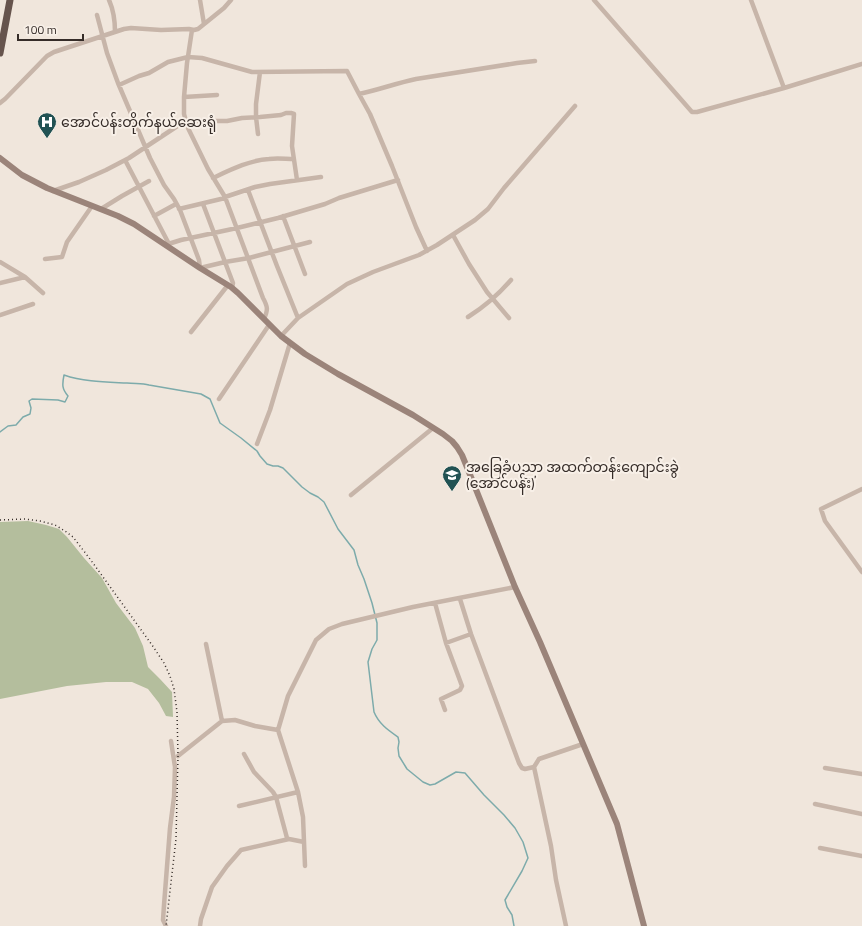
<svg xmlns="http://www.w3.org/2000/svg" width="862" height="926" font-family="'Titillium Web','Noto Sans Myanmar',sans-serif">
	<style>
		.green { fill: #b4be9d }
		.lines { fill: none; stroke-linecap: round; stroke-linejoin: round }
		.stream { stroke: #7dabab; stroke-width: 1.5 }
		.minor { stroke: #c7b5a9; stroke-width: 4.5 }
		.secondary { stroke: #9b847a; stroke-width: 6 }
		.trunk { stroke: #66544d; stroke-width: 7 }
		.rail { stroke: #352c28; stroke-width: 1.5; stroke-dasharray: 1 3; stroke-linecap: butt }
		.labels { text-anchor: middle; stroke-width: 4; stroke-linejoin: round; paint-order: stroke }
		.poi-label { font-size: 14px; fill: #352c28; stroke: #f8f0e8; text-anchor: start }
	</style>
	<rect width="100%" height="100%" fill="#f0e6dc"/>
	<path class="green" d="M28,521L46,525L59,529L67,537L84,558L102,578L116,603L135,628L143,646L148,667L160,679L172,692L173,717L166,716L159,703L148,689L132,682H106L67,686L0,699V522Z"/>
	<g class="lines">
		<path class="stream" d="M0,432L8,426L16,425L23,417L30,414L31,408L29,401L32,399L58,400L65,402L68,396C62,389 62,385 64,375C84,382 106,382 127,383C135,384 142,383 149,385L201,394L210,399L220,423L241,438L257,451L260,456L267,464L273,466H278L283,468L302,487L310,493L318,497L324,502L338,529L354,550L358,565L364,579L372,603L377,623V640L372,649L368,662L374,712C379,724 388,730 398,737L399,742L398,748L399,756L407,769L423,782L430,785L435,784L456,772L465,773L484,795L504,815L515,828L523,842L528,858L522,871L505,900L507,907L512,915L514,926"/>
		<path class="minor" d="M109,0C114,11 115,20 115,32
			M200,0L204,24
			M594,0L692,112H697L784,88
			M751,0L784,88L862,64
			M97,15L107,53L118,83L150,158L164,185L174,199L180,210L199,260L200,268L225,262L249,258L310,242
			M192,30L187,63L184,97V114L188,128L208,169L225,197L263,298C268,307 268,310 264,319
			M119,85L139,76L149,73L168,62L188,57L202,58L252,72L347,71L359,94C378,90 397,83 416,79L517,63L535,61
			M359,94L370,114L392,166L416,227L427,251
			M184,97L217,95
			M0,103L5,99L47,56L54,52L124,29L131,28L161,30L189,29L194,30L198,29L224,8L231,0
			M258,134L256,117V104L260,72
			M125,160L169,244
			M213,178C230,170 250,160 269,159C277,158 286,159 294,159
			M248,190L277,266L298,318
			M53,191L79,182L106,170L129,158L182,123L197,121H227L242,118L260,117L281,115L286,113H291L294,114L292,146L297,180
			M225,197L255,187L270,184L321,177
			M203,204L233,283L232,288
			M101,209L122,196L149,181
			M179,209L225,198
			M154,216L176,204
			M283,216L305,274
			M453,235L469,264L487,292L509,318
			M165,245L181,240L237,228L278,218L325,204L339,198L398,180
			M45,259L62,257L67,242L92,206
			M0,262L25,277L0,283
			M25,277L43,293
			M0,315L33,304
			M468,317C484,307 498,295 511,280
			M191,332L228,285
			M281,336L298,318L347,284L373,272L419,255L437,245L475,220L488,209L504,188L575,106
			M219,399L269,325
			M257,444L270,410L290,343
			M862,489L821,509L825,521L862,572
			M351,495L433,428
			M460,599L471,634L519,763L522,768L525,769L534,767
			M435,603L446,643L462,686L460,690L441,699L445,710
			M446,643L471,634
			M206,644L222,721
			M244,754L254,772L273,792L276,797L287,838L289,839L304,842
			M178,756L222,721L235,720L255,726L278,730
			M825,768L862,774
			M815,804L862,814
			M239,806L298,792
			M820,848L862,856
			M305,866L303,817L298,792L278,730L288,696L316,640L329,629L342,624L413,607L515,587
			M166,926L163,920L164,905L170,828L174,797L175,767L171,741
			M200,926L201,919L212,887L227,866L241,850L289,839
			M566,926L556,880L551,846L534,767L539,759L583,744"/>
		<path class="secondary" d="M0,158L22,175L47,188L118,216L134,224L200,268L231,287L238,293L281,336L305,354L338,374L413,415L443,434L452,441L457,447L462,455L473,482L515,587L540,642L617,824L644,926"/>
		<path class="trunk" d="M0,53L10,0"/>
		<path class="rail" d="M0,520L25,519L40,521L55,525L65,531L73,537L90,559L152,645L164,663L170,676L174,689L177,712L178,756L176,839L166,926"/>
	</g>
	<defs>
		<symbol id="hospital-pin" viewBox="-11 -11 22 30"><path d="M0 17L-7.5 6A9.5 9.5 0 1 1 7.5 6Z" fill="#215253" stroke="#f8f0e8"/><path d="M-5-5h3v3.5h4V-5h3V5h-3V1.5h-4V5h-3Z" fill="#fff"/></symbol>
		<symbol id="school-pin" viewBox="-11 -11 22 30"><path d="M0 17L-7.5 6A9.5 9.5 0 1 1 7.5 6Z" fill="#215253" stroke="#f8f0e8"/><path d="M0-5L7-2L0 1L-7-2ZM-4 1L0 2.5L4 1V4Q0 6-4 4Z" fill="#fff"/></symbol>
	</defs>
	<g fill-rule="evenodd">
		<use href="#hospital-pin" x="36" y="111" width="22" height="30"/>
		<use href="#school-pin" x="441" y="464" width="22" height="30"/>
	</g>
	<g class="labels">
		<g class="poi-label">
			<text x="61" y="127">အောင်ပန်းတိုက်နယ်ဆေးရုံ</text>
			<text x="466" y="472">အခြေခံပညာ အထက်တန်းကျောင်းခွဲ<tspan x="466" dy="16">(အောင်ပန်း)</tspan></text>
		</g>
	</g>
	<path d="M18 34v6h65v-6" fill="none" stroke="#352c28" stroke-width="2"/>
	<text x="24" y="34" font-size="12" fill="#352c28" stroke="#f8f0e8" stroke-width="3" paint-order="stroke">100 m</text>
</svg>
